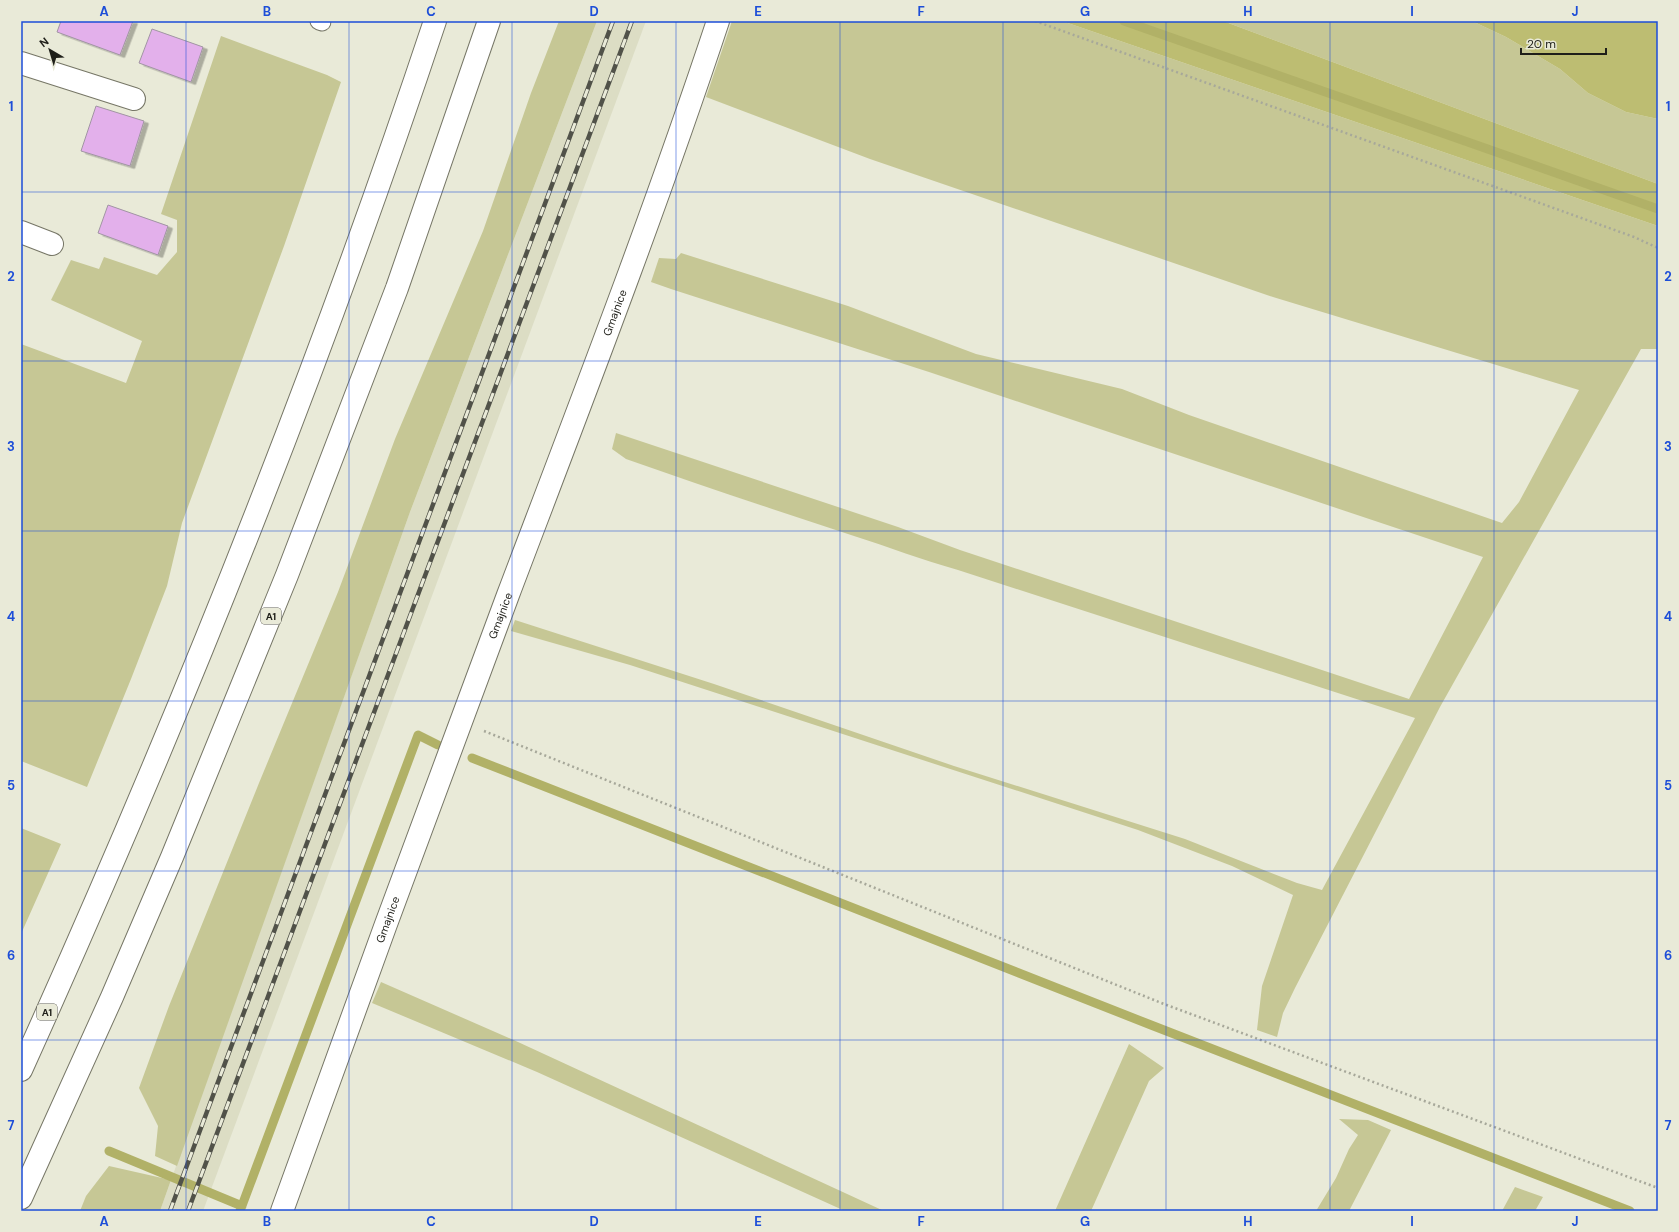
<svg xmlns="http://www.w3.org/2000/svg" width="1679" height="1232" font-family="'DM Sans',sans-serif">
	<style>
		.built { fill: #dcddc4 }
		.green { fill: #c6c795 }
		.forest { fill: #bdbd72 }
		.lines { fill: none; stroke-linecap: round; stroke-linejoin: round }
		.stream { stroke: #b1b167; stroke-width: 9 }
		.building { fill: #e3b0eb; stroke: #a195a3; filter: url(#shadow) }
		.service-casing { stroke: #767666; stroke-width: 19 }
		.minor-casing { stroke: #767666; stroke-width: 24 }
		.motorway-casing { stroke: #767666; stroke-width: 24 }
		.path { stroke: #a7a89a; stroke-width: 2.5; stroke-dasharray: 2 3; stroke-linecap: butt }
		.service { stroke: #fff; stroke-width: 17 }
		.minor { stroke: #fff; stroke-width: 22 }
		.motorway { stroke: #fff; stroke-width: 22 }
		.rail-casing { stroke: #515249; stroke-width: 4.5 }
		.rail { stroke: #e9ead8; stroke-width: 3; stroke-dasharray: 9; stroke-linecap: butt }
		.grid { fill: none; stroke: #1d4ed8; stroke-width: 1; stroke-opacity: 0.55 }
		.labels { text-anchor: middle; stroke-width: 3; stroke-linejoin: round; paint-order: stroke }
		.shield { fill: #e9ead8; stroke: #5c5c52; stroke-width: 1 }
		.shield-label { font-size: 10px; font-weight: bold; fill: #1f1f19 }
		.street-label { font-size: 11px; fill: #1f1f19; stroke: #e9ead8 }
		.neatline { fill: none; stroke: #1d4ed8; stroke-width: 1.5 }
		.grid-label { font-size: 13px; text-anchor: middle; font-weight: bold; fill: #1d4ed8 }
	</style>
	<defs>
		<filter id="shadow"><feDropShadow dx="4.5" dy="2.5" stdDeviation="0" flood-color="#0004"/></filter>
	</defs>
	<rect width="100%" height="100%" fill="#e9ead8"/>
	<path class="built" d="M597,21H646L203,1211H160L410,512Z"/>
	<path class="green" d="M559,21H597L410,512L177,1166L155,1156L158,1126L139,1088L169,1006L259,783L338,592L395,439L483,231L531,93Z
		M732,21H1062L1658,226V349H1641L1440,707L1295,988L1283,1013L1277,1037L1257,1030L1262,986L1293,895L1232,866L1138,830L630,665L511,631L515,620L714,684L954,766L1185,839L1297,883L1322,890L1415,718L958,570C922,560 889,547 854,536C778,511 702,486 626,459L612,449L616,433L898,527L960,550L1409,699L1483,557L929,372L671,289L651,282L659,258L676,259L681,253L848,306L976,354L1122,389L1189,415L1502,523L1519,502L1579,390L1273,297L870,159L706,97Z
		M1223,21H1472L1506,37L1560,69L1588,93L1626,112L1658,119V184Z
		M221,36L327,75L341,82L284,246L182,523L167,586L131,679L87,787L21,761V344L126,383L142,341L51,300L71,260L99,269L104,257L157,275L177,252V220L161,214Z
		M21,828L61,844L21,934Z
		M381,982L518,1042L884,1211H845L537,1072L372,1003Z
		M1129,1044L1164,1068L1149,1081L1091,1211H1055Z
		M1339,1119L1368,1120L1391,1130L1349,1211H1316L1336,1178L1349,1149L1358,1135Z
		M109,1166L171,1180L160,1211H80L86,1196Z
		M1515,1187L1543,1197L1535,1211H1502Z"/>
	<path class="forest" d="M1062,21H1223L1658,184V226Z
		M1472,21H1658V119L1626,112L1588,93L1560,69L1506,37Z"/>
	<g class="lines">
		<path class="stream" d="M1124,21L1658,209
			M472,758L1151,1025L1630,1211
			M109,1151L242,1206
			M240,1211L418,735L438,745"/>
	</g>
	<path class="building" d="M61,21H133L120,55L57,32Z
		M152,29L203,47L191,82L139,63Z
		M96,106L144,121L130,166L81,151Z
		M108,205L168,226L158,255L98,233Z"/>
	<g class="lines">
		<defs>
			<path id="service" d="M319,21L322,22"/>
			<g id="minor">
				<path d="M21,63L134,99"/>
				<path d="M21,232L52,244"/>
				<path id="s1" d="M282,1211C356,1005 431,800 508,595C580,405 654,214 718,21"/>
			</g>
			<path id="motorway" d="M21,1070C176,727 316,378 435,21
				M21,1198L112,997L172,857L287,575L397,288L489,21"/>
		</defs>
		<use href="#service" class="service-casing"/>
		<use href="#minor" class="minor-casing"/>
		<use href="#motorway" class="motorway-casing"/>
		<path class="path" d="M1035,21L1634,237L1658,248
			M484,731L1164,1004L1658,1188"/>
		<use href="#service" class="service"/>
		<use href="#minor" class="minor"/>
		<use href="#motorway" class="motorway"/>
		<defs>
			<path id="rail" d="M170,1211L613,21
				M188,1211L632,21"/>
		</defs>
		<use href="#rail" class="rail-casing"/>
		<use href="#rail" class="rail"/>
	</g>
	<path class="grid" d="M186,21V1211M349,21V1211M512,21V1211M676,21V1211M840,21V1211M1003,21V1211M1166,21V1211M1330,21V1211M1494,21V1211M21,192H1658M21,361H1658M21,531H1658M21,701H1658M21,871H1658M21,1040H1658"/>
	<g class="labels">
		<g class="shield">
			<rect x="261" y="608" width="20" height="16" rx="3"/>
			<rect x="37" y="1004" width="20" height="16" rx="3"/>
		</g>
		<g class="shield-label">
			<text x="271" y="620">A1</text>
			<text x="47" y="1016">A1</text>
		</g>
		<g class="street-label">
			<text dy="4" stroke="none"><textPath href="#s1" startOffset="958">Gmajnice</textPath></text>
			<text dy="4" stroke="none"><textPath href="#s1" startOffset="634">Gmajnice</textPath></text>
			<text dy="4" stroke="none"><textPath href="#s1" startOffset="310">Gmajnice</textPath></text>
		</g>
	</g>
	<rect width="1679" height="1232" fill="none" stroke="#e9ead8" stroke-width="44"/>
	<g transform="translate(50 50) rotate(322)" stroke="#e9ead8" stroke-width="3" paint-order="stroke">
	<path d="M0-3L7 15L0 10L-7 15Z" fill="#1f1f19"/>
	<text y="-6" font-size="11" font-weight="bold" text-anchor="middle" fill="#1f1f19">N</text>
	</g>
	<path d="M1521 48v6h85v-6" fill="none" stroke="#1f1f19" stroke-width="2"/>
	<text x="1527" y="48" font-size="12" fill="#1f1f19" stroke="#e9ead8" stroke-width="3" paint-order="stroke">20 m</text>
	<rect x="22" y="22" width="1635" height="1188" class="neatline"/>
	<g class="grid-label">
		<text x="104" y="16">A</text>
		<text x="267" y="16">B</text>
		<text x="431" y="16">C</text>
		<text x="594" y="16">D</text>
		<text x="758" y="16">E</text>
		<text x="921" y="16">F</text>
		<text x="1085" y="16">G</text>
		<text x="1248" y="16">H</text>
		<text x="1412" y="16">I</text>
		<text x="1575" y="16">J</text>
		<text x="11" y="111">1</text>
		<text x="1668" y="111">1</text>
		<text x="11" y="281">2</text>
		<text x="1668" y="281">2</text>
		<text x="11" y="451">3</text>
		<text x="1668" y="451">3</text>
		<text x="11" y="621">4</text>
		<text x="1668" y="621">4</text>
		<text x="11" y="790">5</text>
		<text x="1668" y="790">5</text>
		<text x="11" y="960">6</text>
		<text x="1668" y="960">6</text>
		<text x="11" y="1130">7</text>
		<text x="1668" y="1130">7</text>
		<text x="104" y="1226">A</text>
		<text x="267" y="1226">B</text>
		<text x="431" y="1226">C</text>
		<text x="594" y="1226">D</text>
		<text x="758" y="1226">E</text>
		<text x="921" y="1226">F</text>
		<text x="1085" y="1226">G</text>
		<text x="1248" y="1226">H</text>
		<text x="1412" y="1226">I</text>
		<text x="1575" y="1226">J</text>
	</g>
</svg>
